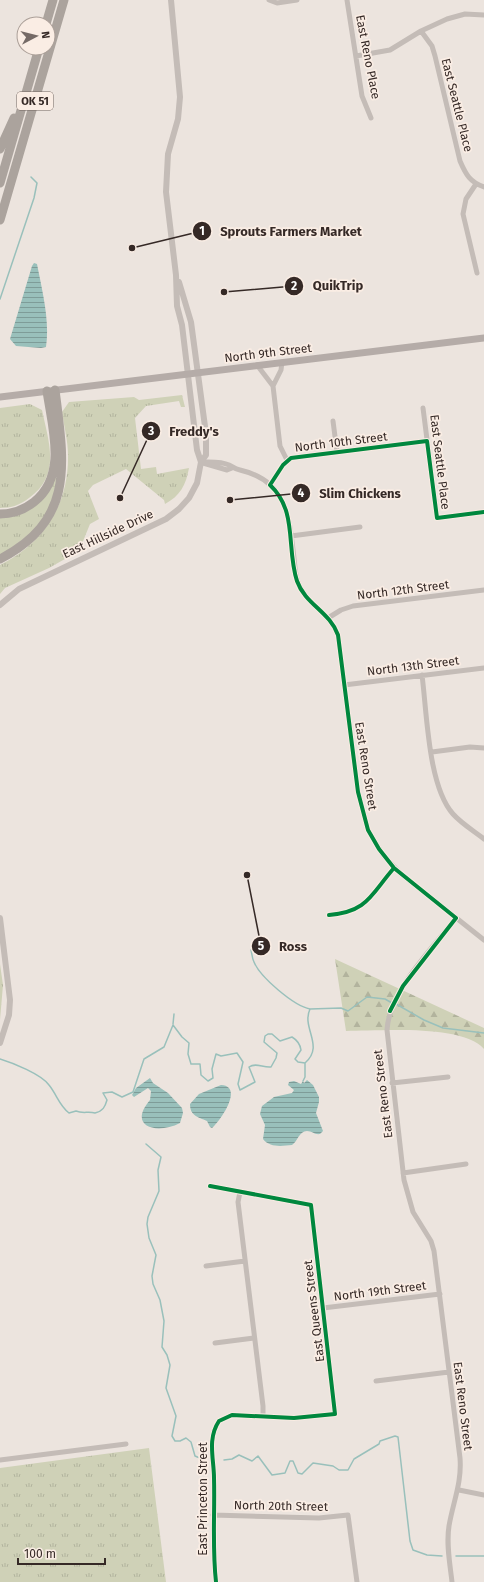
<svg xmlns="http://www.w3.org/2000/svg" width="484" height="1582" font-family="'Fira Sans',sans-serif">
	<style>
		.grass { fill: url(#grass-tufts) }
		.forest { fill: url(#forest-firs) }
		.water { fill: url(#water-rules) }
		.lines { fill: none; stroke-linecap: round; stroke-linejoin: round }
		.stream { stroke: #99c0bb; stroke-width: 1.5 }
		.minor { stroke: #c4bcb7; stroke-width: 5 }
		.tertiary { stroke: #c4bcb7; stroke-width: 6 }
		.secondary { stroke: #b5aca8; stroke-width: 7 }
		.motorway { stroke: #aba39d; stroke-width: 9 }
		.cycleway-casing { stroke: #faede4; stroke-width: 6 }
		.cycleway { stroke: #00873e; stroke-width: 4 }
		.labels { text-anchor: middle; stroke-width: 3.5; stroke-linejoin: round; paint-order: stroke }
		.shield { fill: #faede4; stroke: #70645f; stroke-width: 1 }
		.shield-label { font-size: 11px; font-weight: bold; fill: #352926 }
		.street-label { font-size: 12px; fill: #352926; stroke: #faede4 }
		.leader { fill: none; stroke: #352926; stroke-width: 1.5 }
		.callout-dot { fill: #352926; stroke: #faede4; stroke-width: 1.5 }
		.mark-label { font-size: 12px; text-anchor: middle; font-weight: bold; fill: #fff }
		.callout-label { font-size: 13px; text-anchor: middle; font-weight: bold; fill: #352926; stroke: #faede4; stroke-width: 3.5; stroke-linejoin: round; paint-order: stroke }
	</style>
	<defs>
		<pattern id="grass-tufts" width="24" height="20" patternUnits="userSpaceOnUse"><rect width="24" height="20" fill="#cfd1b7"/><path d="M3 7l-1-3M5 7V3M7 7l1-3M15 17l-1-3M17 17v-4M19 17l1-3" fill="none" stroke="#b2b39d"/></pattern>
		<pattern id="forest-firs" width="22" height="20" patternUnits="userSpaceOnUse"><rect width="22" height="20" fill="#cfd1b7"/><path d="M5 1l3.5 6h-7zM16 11l3.5 6h-7z" fill="#b2b39d"/></pattern>
		<pattern id="water-rules" width="6" height="5" patternUnits="userSpaceOnUse"><rect width="6" height="5" fill="#99c0bb"/><path d="M0 2.5h6" fill="none" stroke="#7e9c98"/></pattern>
	</defs>
	<rect width="100%" height="100%" fill="#ece4de"/>
	<path class="grass" d="M182,395L185,407H181L179,401L146,406L135,418L141,469L156,467L157,474L189,468C186,485 180,496 165,504L164,500L126,469L93,485L88,491L99,519L90,524L79,551L49,568L5,588L0,594V565C44,543 69,504 68,455C68,441 64,426 62,412L69,402L134,397L139,400Z
		M30,404L42,410C49,443 61,475 29,498C20,505 11,508 0,508V408Z
		M57,471L54,501L35,530L0,557V516L24,512Z
		M0,964L3,985L0,1020Z
		M149,1448L166,1582H0V1468Z"/>
	<path class="forest" d="M335,959L484,1028V1049C463,1024 379,1031 346,1031Z"/>
	<path class="water" d="M34,263L37,264C42,290 50,320 46,347L41,348L16,346L10,339L32,266Z
		M150,1078L153,1083L168,1093L182,1108L183,1113L180,1123C157,1135 127,1127 150,1100L151,1091L148,1088L134,1097L132,1095L136,1088Z
		M307,1080L313,1085L319,1097V1102L316,1113L323,1131L320,1134C315,1135 312,1131 307,1131C299,1131 298,1141 292,1145C282,1146 270,1148 263,1139L265,1125L260,1114L262,1106L274,1097L292,1093L294,1090L288,1085L289,1082L294,1081L301,1084L303,1081L304,1083Z
		M221,1085C244,1086 221,1120 212,1128L210,1127L207,1121C198,1117 190,1116 190,1104L199,1094Z"/>
	<g class="lines">
		<path class="stream" d="M0,299L34,198L37,183L31,177
			M251,950C252,954 252,958 254,962C260,977 294,1006 310,1009
			M396,1004L424,1020L443,1028L484,1033
			M173,1024L174,1014
			M0,1059C13,1063 41,1074 49,1085C57,1095 59,1105 69,1113L76,1111C83,1114 88,1111 95,1113C103,1111 105,1107 107,1100L103,1093L112,1092L122,1097L133,1092L144,1059L164,1047L173,1025L182,1037L189,1043L188,1054L191,1064H200L201,1075L208,1081L213,1078L212,1069L216,1054L221,1056L237,1053L243,1062L238,1084L240,1090L255,1082L249,1067C256,1062 263,1068 271,1067L276,1058L277,1053L264,1042L265,1036L268,1034H272L280,1041L292,1037C297,1040 300,1043 301,1050L295,1059L298,1062L305,1063C325,1046 301,1028 310,1009L341,1008L348,1011L367,997L385,999L392,1003
			M303,1081L305,1077V1063
			M146,1144L161,1157L158,1170L159,1191L148,1217L147,1224L149,1238L156,1255L152,1276L153,1284L160,1300L164,1321L162,1347L167,1355L170,1365L166,1388L176,1416L172,1436L175,1441H180L186,1438L191,1442L195,1456L202,1459
			M224,1460L232,1459L239,1455L252,1461L258,1456L272,1475L285,1473L290,1461H293L298,1473L302,1474L313,1463L333,1466L339,1470H348L354,1459L379,1444L380,1441L395,1436L398,1437L410,1541L413,1550L427,1555L442,1556
			M456,1556H484"/>
		<path class="minor" d="M269,0L277,3L297,0
			M347,0L362,96L371,118
			M421,31L432,46L435,56L460,161C466,175 470,182 484,187
			M356,56L390,50L421,31L447,19L465,14L484,15
			M476,184L466,199L463,214L477,273
			M257,365L273,386L280,446L287,460
			M273,386L281,370L282,362
			M423,408L437,518L484,512
			M333,421L337,452
			M201,462C210,462 221,461 229,465C233,467 235,469 240,470C287,481 289,516 294,558C295,567 295,576 299,585C308,605 330,614 338,635L358,792L368,830L383,855L401,874L484,940
			M203,463L227,470L232,468
			M270,485L283,465L291,458L427,441
			M291,536L360,527
			M328,618L341,610L353,606L484,590
			M422,675C427,713 428,786 453,814C462,824 474,831 484,839
			M344,685L484,668
			M432,752L470,747L484,748
			M329,915C368,912 371,894 394,868
			M392,1083L448,1077
			M403,1173L466,1164
			M210,1186L311,1205L335,1414L294,1418L232,1415L219,1421C207,1439 214,1459 214,1478C215,1513 212,1547 216,1582
			M240,1192L238,1202L263,1406V1416
			M206,1266L245,1261
			M323,1308L440,1294
			M215,1343L254,1338
			M376,1381L449,1372
			M0,1460L126,1444
			M459,1490L484,1495
			M213,1515L319,1518L348,1515L357,1582
			M452,1582C450,1564 446,1544 449,1526C453,1502 462,1483 460,1458L434,1251L431,1241L413,1212L404,1180L387,1030C389,991 433,948 456,918"/>
		<path class="tertiary" d="M171,0L180,97L178,119L168,154L166,192L176,275L177,306L182,325L197,450L201,462
			M0,605L19,589L166,519L179,509L189,498L197,483L201,462L206,455V434L191,322L179,282
			M0,918L10,1000L9,1015L0,1043"/>
		<path class="secondary" d="M0,397L484,338"/>
		<path class="motorway" d="M46,24L53,0
			M0,149L14,118
			M0,183L39,48
			M0,220L64,0
			M0,514C13,514 25,509 34,502C68,475 52,427 47,391
			M0,559C76,520 64,462 55,390"/>
		<defs>
			<path id="cycleway" d="M329,915C368,912 371,894 394,868
				M390,1011L403,986L456,918L394,868L379,849L368,830L358,792L338,635C330,612 305,604 297,581C286,548 298,511 270,485L283,465L291,458L427,441L437,518L484,512
				M210,1186L311,1205L335,1414L294,1418L232,1415L219,1421C207,1439 214,1459 214,1478C215,1513 212,1547 216,1582"/>
		</defs>
		<use href="#cycleway" class="cycleway-casing"/>
		<use href="#cycleway" class="cycleway"/>
	</g>
	<g class="labels">
		<rect class="shield" x="17" y="92" width="36" height="18" rx="3"/>
		<g class="shield-label">
			<text x="35" y="105">OK 51</text>
		</g>
		<g class="street-label">
			<text transform="translate(368 57) rotate(79)" y="4">East Reno Place</text>
			<text transform="translate(457 105) rotate(76)" y="4">East Seattle Place</text>
			<text transform="translate(268 353) rotate(-7)" y="4">North 9th Street</text>
			<text transform="translate(341 442) rotate(-7)" y="4">North 10th Street</text>
			<text transform="translate(440 462) rotate(83)" y="4">East Seattle Place</text>
			<text transform="translate(108 534) rotate(-25)" y="4">East Hillside Drive</text>
			<text transform="translate(403 590) rotate(-7)" y="4">North 12th Street</text>
			<text transform="translate(413 666) rotate(-7)" y="4">North 13th Street</text>
			<text transform="translate(366 766) rotate(81)" y="4">East Reno Street</text>
			<text transform="translate(383 1094) rotate(-97)" y="4">East Reno Street</text>
			<text transform="translate(380 1291) rotate(-7)" y="4">North 19th Street</text>
			<text transform="translate(314 1311) rotate(-97)" y="4">East Queens Street</text>
			<text transform="translate(463 1406) rotate(83)" y="4">East Reno Street</text>
			<text transform="translate(203 1499) rotate(-90)" y="4">East Princeton Street</text>
			<text transform="translate(281 1506) rotate(1)" y="4">North 20th Street</text>
		</g>
	</g>
	<path class="leader" d="M132 248L202 231M224 292L294 286M120 498L151 431M230 500L301 493M247 875L261 946"/>
	<g class="callout-dot">
		<circle cx="132" cy="248" r="4"/>
		<circle cx="224" cy="292" r="4"/>
		<circle cx="120" cy="498" r="4"/>
		<circle cx="230" cy="500" r="4"/>
		<circle cx="247" cy="875" r="4"/>
		<circle cx="202" cy="231" r="10"/>
		<circle cx="294" cy="286" r="10"/>
		<circle cx="151" cy="431" r="10"/>
		<circle cx="301" cy="493" r="10"/>
		<circle cx="261" cy="946" r="10"/>
	</g>
	<g class="mark-label">
		<text x="202" y="235">1</text>
		<text x="294" y="290">2</text>
		<text x="151" y="435">3</text>
		<text x="301" y="497">4</text>
		<text x="261" y="950">5</text>
	</g>
	<g class="callout-label">
		<text x="291" y="236">Sprouts Farmers Market</text>
		<text x="338" y="290">QuikTrip</text>
		<text x="194" y="436">Freddy's</text>
		<text x="360" y="498">Slim Chickens</text>
		<text x="293" y="951">Ross</text>
	</g>
	<g transform="translate(36 36) rotate(83)"><circle r="19" fill="#faede4" stroke="#ab9f98"/>
	<path d="M0-3L7 15L0 10L-7 15Z" fill="#756a66"/>
	<text y="-6" font-size="11" font-weight="bold" text-anchor="middle" fill="#352926">N</text>
	</g>
	<path d="M18 1558v6h87v-6" fill="none" stroke="#352926" stroke-width="2"/>
	<text x="24" y="1558" font-size="12" fill="#352926" stroke="#faede4" stroke-width="3" paint-order="stroke">100 m</text>
</svg>
